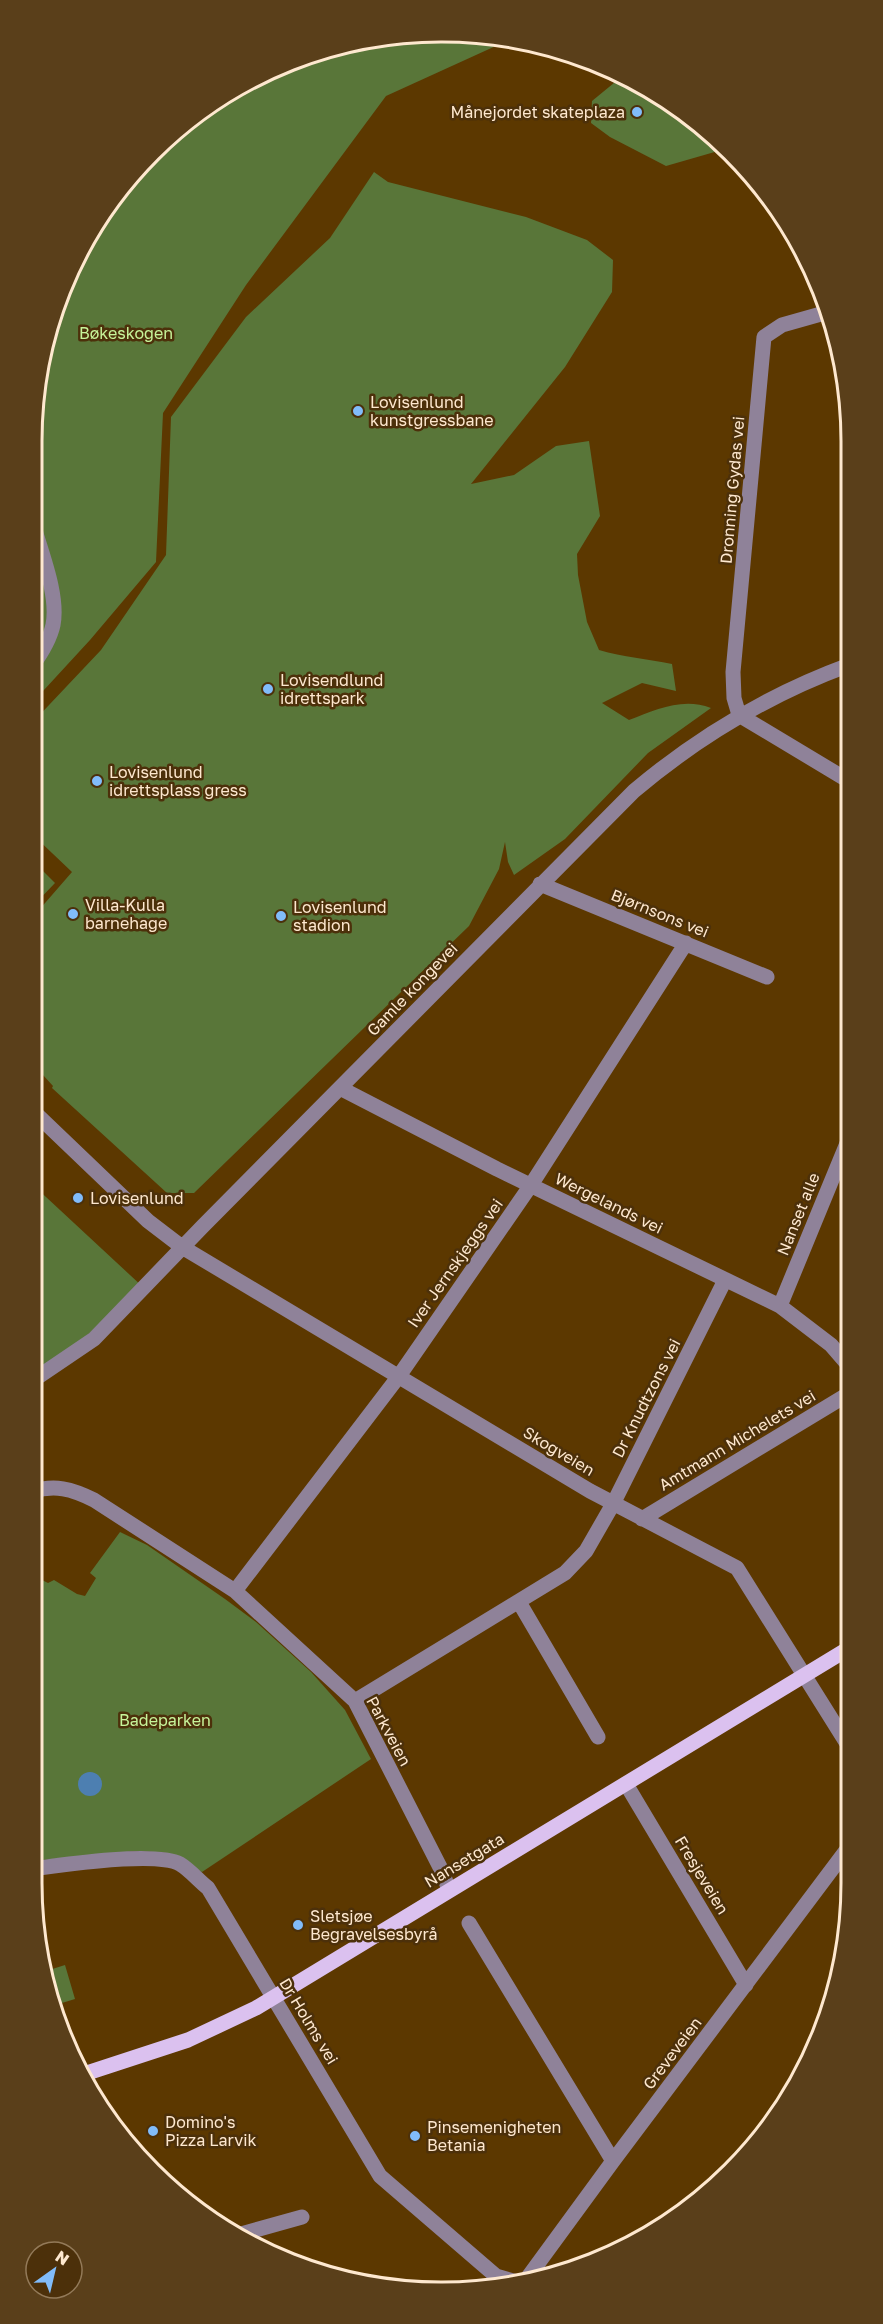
<svg xmlns="http://www.w3.org/2000/svg" width="883" height="2324" font-family="'Golos Text',sans-serif">
	<style>
		.green { fill: #597639 }
		.water { fill: #4d7fb1 }
		.lines { fill: none; stroke-linecap: round; stroke-linejoin: round }
		.minor { stroke: #8f8299; stroke-width: 15 }
		.major { stroke: #dbc1ef; stroke-width: 15 }
		.poi-dot { fill: #81bcfa; stroke: #4c300a; stroke-width: 2 }
		.labels { text-anchor: middle; stroke-width: 5; stroke-linejoin: round; paint-order: stroke }
		.poi-label { font-size: 16px; fill: #fee8cf; stroke: #4c300a; text-anchor: start }
		.park-label { font-size: 16px; fill: #c7f49a; stroke: #4c300a }
		.street-label { font-size: 16px; fill: #fee8cf; stroke: #4c300a }
		.rim { fill: none; stroke: #fee8cf; stroke-width: 3 }
	</style>
	<rect width="100%" height="100%" fill="#5c3800"/>
	<path class="green" d="M469,32L511,39L386,96L246,285L163,413L156,562L90,640L32,703V442L46,335L74,260L116,192L171,133L237,86L310,53L388,35Z
		M620,78L669,100L725,149L666,166L610,137L591,123L592,101Z
		M374,172L388,182L526,217L587,240L613,260L612,292L565,367L471,484L514,475L556,446L589,441L600,516L577,554L578,575L587,622L599,650C623,657 648,659 672,664L676,691L642,683L602,703L629,720C656,710 682,697 711,708L648,753L565,839L514,875L508,862L505,842L499,869L469,926L194,1193H167L52,1088L53,1086L32,1063V918L72,872L32,834V723L101,650L166,555L171,417L246,317L330,238Z
		M32,860L55,883L32,907Z
		M32,1184L144,1288L32,1381Z
		M120,1532L147,1545L225,1599L256,1622L311,1672L345,1710L371,1759L202,1872L168,1853L137,1851L32,1861V1575L48,1583L54,1580L77,1594L85,1596L96,1578L90,1573Z
		M65,1965L75,1999L52,2006L46,1971Z"/>
	<path class="water" d="M78 1784a12 12 0 1 1 24 0a12 12 0 1 1-24 0Z"/>
	<g class="lines">
		<path class="minor" d="M828,312L782,325L764,337L733,672L734,698L739,715L849,781
			M32,520C40,550 59,594 53,625C50,639 40,655 32,666
			M540,884L767,977
			M340,1088L497,1169L780,1306L831,1345L850,1367
			M32,1110L148,1221L182,1247L590,1491L737,1568L851,1750
			M780,1306L850,1136
			M32,1381L94,1339L203,1226L634,791C698,737 770,694 849,665
			M32,1492C54,1484 72,1489 94,1500L235,1591L355,1701L442,1871L449,1890
			M642,1519L850,1393
			M235,1591L399,1376L531,1185L686,943
			M519,1602L598,1737
			M355,1701L565,1573L586,1551L613,1504L725,1280
			M626,1784L746,1985
			M32,1869C61,1865 155,1851 180,1864C190,1870 199,1881 208,1888L380,2176L496,2276L524,2284
			M469,1923L613,2161
			M234,2236L302,2217
			M523,2284L613,2161L851,1844"/>
		<path class="major" d="M81,2075L188,2040L256,2008L851,1647"/>
	</g>
	<g class="poi-dot">
		<circle cx="637" cy="112" r="6"/>
		<circle cx="358" cy="411" r="6"/>
		<circle cx="268" cy="689" r="6"/>
		<circle cx="97" cy="781" r="6"/>
		<circle cx="73" cy="914" r="6"/>
		<circle cx="281" cy="916" r="6"/>
		<circle cx="78" cy="1198" r="6"/>
		<circle cx="298" cy="1925" r="6"/>
		<circle cx="153" cy="2131" r="6"/>
		<circle cx="415" cy="2136" r="6"/>
	</g>
	<g class="labels">
		<g class="poi-label">
			<text x="625" y="118" text-anchor="end">Månejordet skateplaza</text>
			<text x="370" y="408">Lovisenlund<tspan x="370" dy="18">kunstgressbane</tspan></text>
			<text x="280" y="686">Lovisendlund<tspan x="280" dy="18">idrettspark</tspan></text>
			<text x="109" y="778">Lovisenlund<tspan x="109" dy="18">idrettsplass gress</tspan></text>
			<text x="85" y="911">Villa-Kulla<tspan x="85" dy="18">barnehage</tspan></text>
			<text x="293" y="913">Lovisenlund<tspan x="293" dy="18">stadion</tspan></text>
			<text x="90" y="1204">Lovisenlund</text>
			<text x="310" y="1922">Sletsjøe<tspan x="310" dy="18">Begravelsesbyrå</tspan></text>
			<text x="165" y="2128">Domino's<tspan x="165" dy="18">Pizza Larvik</tspan></text>
			<text x="427" y="2133">Pinsemenigheten<tspan x="427" dy="18">Betania</tspan></text>
		</g>
		<g class="park-label">
			<text x="126" y="339">Bøkeskogen</text>
			<text x="165" y="1726">Badeparken</text>
		</g>
		<g class="street-label">
			<text transform="translate(732 490) rotate(-85)" y="6">Dronning Gydas vei</text>
			<text transform="translate(660 913) rotate(22)" y="6">Bjørnsons vei</text>
			<text transform="translate(412 989) rotate(-46)" y="6">Gamle kongevei</text>
			<text transform="translate(609 1203) rotate(26)" y="6">Wergelands vei</text>
			<text transform="translate(798 1214) rotate(-68)" y="6">Nanset alle</text>
			<text transform="translate(455 1263) rotate(-55)" y="6">Iver Jernskjeggs vei</text>
			<text transform="translate(646 1398) rotate(-63)" y="6">Dr Knudtzons vei</text>
			<text transform="translate(737 1440) rotate(-31)" y="6">Amtmann Michelets vei</text>
			<text transform="translate(559 1451) rotate(31)" y="6">Skogveien</text>
			<text transform="translate(389 1731) rotate(62)" y="6">Parkveien</text>
			<text transform="translate(464 1860) rotate(-31)" y="6">Nansetgata</text>
			<text transform="translate(702 1875) rotate(59)" y="6">Fresjeveien</text>
			<text transform="translate(309 2021) rotate(59)" y="6">Dr Holms vei</text>
			<text transform="translate(672 2053) rotate(-53)" y="6">Greveveien</text>
		</g>
	</g>
	<path d="M0 0H883V2324H0ZM441 42H442A399 399 0 0 1 841 441V1883A399 399 0 0 1 442 2282H441A399 399 0 0 1 42 1883V441A399 399 0 0 1 441 42Z" fill="#5a3f1a" fill-rule="evenodd"/>
	<path class="rim" d="M441 42H442A399 399 0 0 1 841 441V1883A399 399 0 0 1 442 2282H441A399 399 0 0 1 42 1883V441A399 399 0 0 1 441 42Z"/>
	<g transform="translate(54 2270) rotate(34)"><circle r="28" fill="#4c300a" stroke="#937a59" stroke-width="1.5"/>
	<path d="M0-4.5L10 22L0 15L-10 22Z" fill="#81bcfa"/>
	<text y="-9" font-size="16" font-weight="bold" text-anchor="middle" fill="#fee8cf">N</text>
	</g>
</svg>
